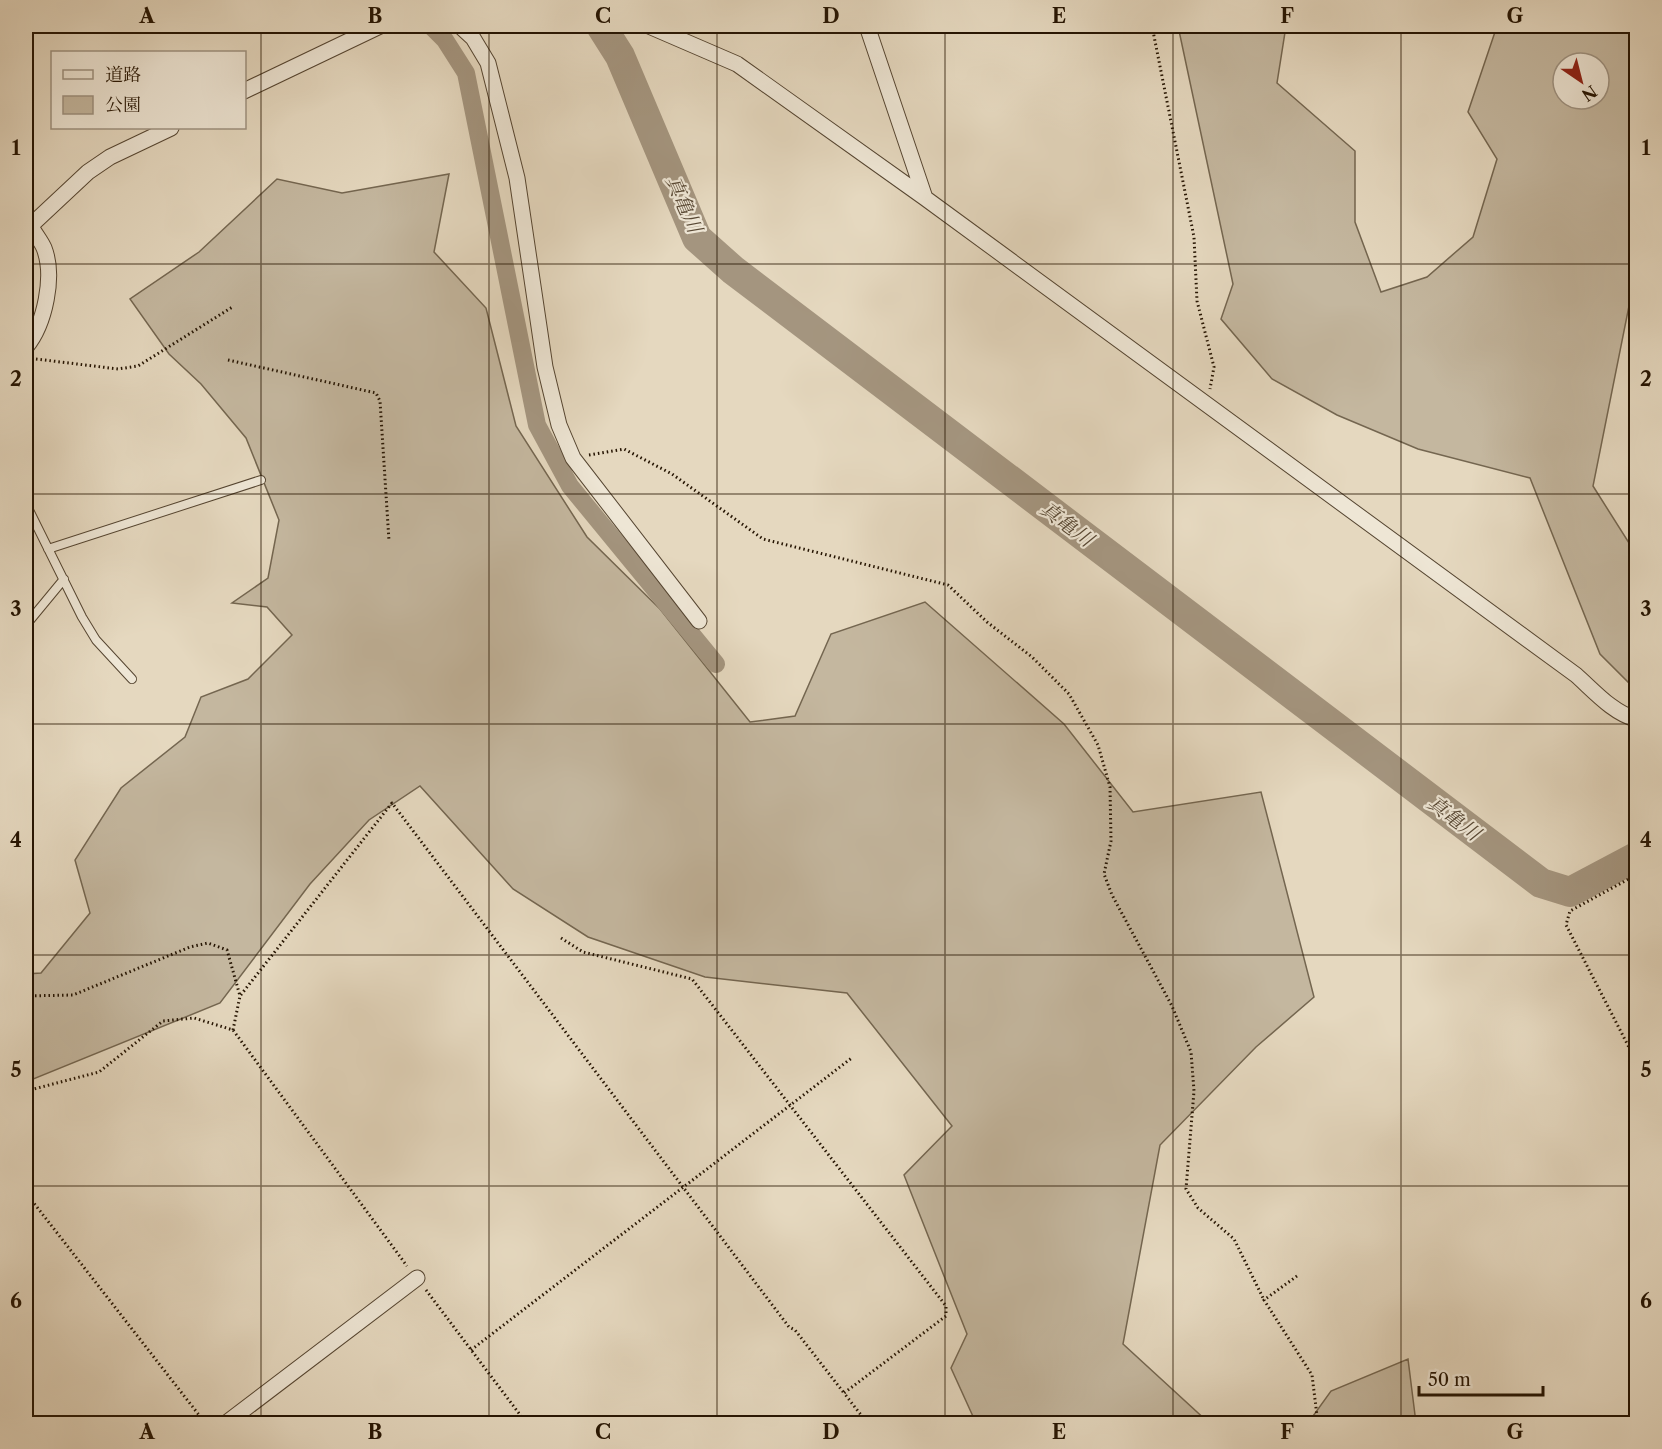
<svg xmlns="http://www.w3.org/2000/svg" width="1662" height="1449" font-family="'Libre Caslon Text','Noto Serif JP',serif">
	<style>
		.green { fill: #c4b79f; stroke: #746650; stroke-width: 1.5; fill-rule: evenodd }
		.lines { fill: none; stroke-linecap: round; stroke-linejoin: round }
		.canal { stroke: #a4957f; stroke-width: 18 }
		.river { stroke: #a4957f; stroke-width: 30 }
		.service-casing { stroke: #554531; stroke-width: 10 }
		.minor-casing { stroke: #554531; stroke-width: 17 }
		.path { stroke: #251402; stroke-width: 3; stroke-dasharray: 1.5 3; stroke-linecap: butt }
		.service { stroke: #eee6d5; stroke-width: 8 }
		.minor { stroke: #eee6d5; stroke-width: 15 }
		.grid { fill: none; stroke: #251402; stroke-width: 1.5; stroke-opacity: 0.55 }
		.labels { text-anchor: middle; stroke-width: 4.5; stroke-linejoin: round; paint-order: stroke }
		.water-label { font-size: 20px; font-style: italic; fill: #584834; stroke: #eee6d5 }
		.neatline { fill: none; stroke: #251402; stroke-width: 2 }
		.grid-label { font-size: 20px; text-anchor: middle; font-weight: bold; fill: #251402 }
	</style>
	<rect width="100%" height="100%" fill="#e5d8bf"/>
	<filter id="stains"><feTurbulence type="fractalNoise" baseFrequency=".00333" numOctaves="4"/><feColorMatrix values="0 0 0 0 .2 0 0 0 0 .09 0 0 0 0 .02 0 0 0 .5 -.17"/></filter>
	<radialGradient id="worn" r=".72"><stop offset=".6" stop-color="#630" stop-opacity="0"/><stop offset="1" stop-color="#630" stop-opacity=".3"/></radialGradient>
	<path class="green" d="M1178,26H1286L1277,83L1355,151V222L1381,292L1427,277L1473,237L1497,159L1468,112L1497,26H1636V271L1593,486L1629,543L1636,549V685L1630,684L1600,654L1530,478L1418,449L1337,415L1272,379L1221,319L1233,284ZM1563,63H1599V99H1563Z
		M449,174L434,252L486,308L516,426L587,537L660,609L750,722L795,716L831,634L925,602L1064,724L1133,812L1261,792L1314,997L1256,1047L1160,1145L1123,1344L1209,1423H976L951,1368L967,1334L904,1175L952,1126L847,993L705,977L588,937L513,889L420,786L369,820L310,884L220,1003L26,1082V974L41,973L90,913L75,860L121,788L185,737L201,697L248,679L292,635L267,607L232,603L268,578L279,520L246,438L201,384L169,354L130,299L199,252L277,179L342,193Z
		M1408,1359L1416,1423H1308L1331,1391Z"/>
	<g class="lines">
		<path class="canal" d="M431,26L445,40L466,73L537,425L570,486L716,664"/>
		<path class="river" d="M601,26L620,56L697,238L733,270L1541,883L1570,892L1636,857"/>
		<defs>
			<path id="service" d="M26,504L82,617L96,640L132,679
				M48,549L261,480
				M26,625L64,579"/>
			<path id="minor" d="M460,26L473,38L488,63L517,178L545,367L559,425L573,458L699,621
				M649,26L737,64L925,198L1576,675C1594,691 1613,713 1636,719
				M867,26L925,198
				M244,91L380,26
				M26,230L88,172L110,157L171,128
				M26,347C45,324 55,276 44,248C41,241 35,234 32,228
				M225,1424L417,1278"/>
		</defs>
		<use href="#service" class="service-casing"/>
		<use href="#minor" class="minor-casing"/>
		<path class="path" d="M1152,26L1194,237L1197,301L1214,367L1210,389
			M36,359L118,369L138,366L234,306
			M228,360L376,393L380,401L389,541
			M589,455L624,449L672,474L763,539L948,585L987,622L1032,657L1069,694L1098,745L1110,787L1111,841L1104,874L1112,895L1172,1006L1191,1052L1194,1091L1186,1189L1198,1208L1234,1239L1264,1300
			M1636,875L1570,911L1566,925L1636,1061
			M561,938L583,952L692,979L946,1306V1316L844,1393L868,1424
			M26,996L73,995L190,947L208,943L227,950L240,996
			M233,1030L240,996L392,803L789,1327L795,1330L844,1393
			M26,1091L99,1072L163,1021L194,1018L233,1030L407,1266
			M26,1193L206,1424
			M1297,1276L1264,1300L1312,1375L1318,1424
			M426,1290L527,1424
			M471,1350L853,1057
			M26,1408L38,1424"/>
		<use href="#service" class="service"/>
		<use href="#minor" class="minor"/>
	</g>
	<path class="grid" d="M261,26V1424M489,26V1424M717,26V1424M945,26V1424M1173,26V1424M1401,26V1424M26,264H1636M26,494H1636M26,724H1636M26,955H1636M26,1186H1636"/>
	<g class="labels">
		<g class="water-label">
			<text transform="translate(684 204) rotate(66)" y="7">真亀川</text>
			<text transform="translate(1067 524) rotate(37)" y="7">真亀川</text>
			<text transform="translate(1454 818) rotate(37)" y="7">真亀川</text>
		</g>
	</g>
	<rect width="1662" height="1449" fill="none" stroke="#e5d8bf" stroke-width="66"/>
	<rect x="51" y="51" width="195" height="78" fill="#eee6d5" stroke="#9e9281" stroke-width="1.5"/>
	<rect x="63" y="70" width="30" height="9" fill="#eee6d5" stroke="#9e9281" stroke-width="1.5"/>
	<text x="105" y="81" font-size="18" fill="#251402">道路</text>
	<rect x="63" y="96" width="30" height="18" fill="#c4b79f" stroke="#9e9281" stroke-width="1.5"/>
	<text x="105" y="111" font-size="18" fill="#251402">公園</text>
	<g transform="translate(1581 81) rotate(145)"><circle r="28" fill="#eee6d5" stroke="#9e9281" stroke-width="1.5"/>
	<path d="M0-4.5L10 22L0 15L-10 22Z" fill="#8f2418"/>
	<text y="-9" font-size="16" font-weight="bold" text-anchor="middle" fill="#251402">N</text>
	</g>
	<path d="M1419 1386v9h124v-9" fill="none" stroke="#251402" stroke-width="3"/>
	<text x="1428" y="1386" font-size="18" fill="#251402" stroke="#eee6d5" stroke-width="4.5" paint-order="stroke">50 m</text>
	<rect x="33" y="33" width="1596" height="1383" class="neatline"/>
	<g class="grid-label">
		<text x="147" y="23">A</text>
		<text x="375" y="23">B</text>
		<text x="603" y="23">C</text>
		<text x="831" y="23">D</text>
		<text x="1059" y="23">E</text>
		<text x="1287" y="23">F</text>
		<text x="1515" y="23">G</text>
		<text x="16" y="155">1</text>
		<text x="1646" y="155">1</text>
		<text x="16" y="386">2</text>
		<text x="1646" y="386">2</text>
		<text x="16" y="616">3</text>
		<text x="1646" y="616">3</text>
		<text x="16" y="847">4</text>
		<text x="1646" y="847">4</text>
		<text x="16" y="1077">5</text>
		<text x="1646" y="1077">5</text>
		<text x="16" y="1308">6</text>
		<text x="1646" y="1308">6</text>
		<text x="147" y="1439">A</text>
		<text x="375" y="1439">B</text>
		<text x="603" y="1439">C</text>
		<text x="831" y="1439">D</text>
		<text x="1059" y="1439">E</text>
		<text x="1287" y="1439">F</text>
		<text x="1515" y="1439">G</text>
	</g>
	<rect width="100%" height="100%" filter="url(#stains)"/>
	<rect width="100%" height="100%" fill="url(#worn)"/>
</svg>
